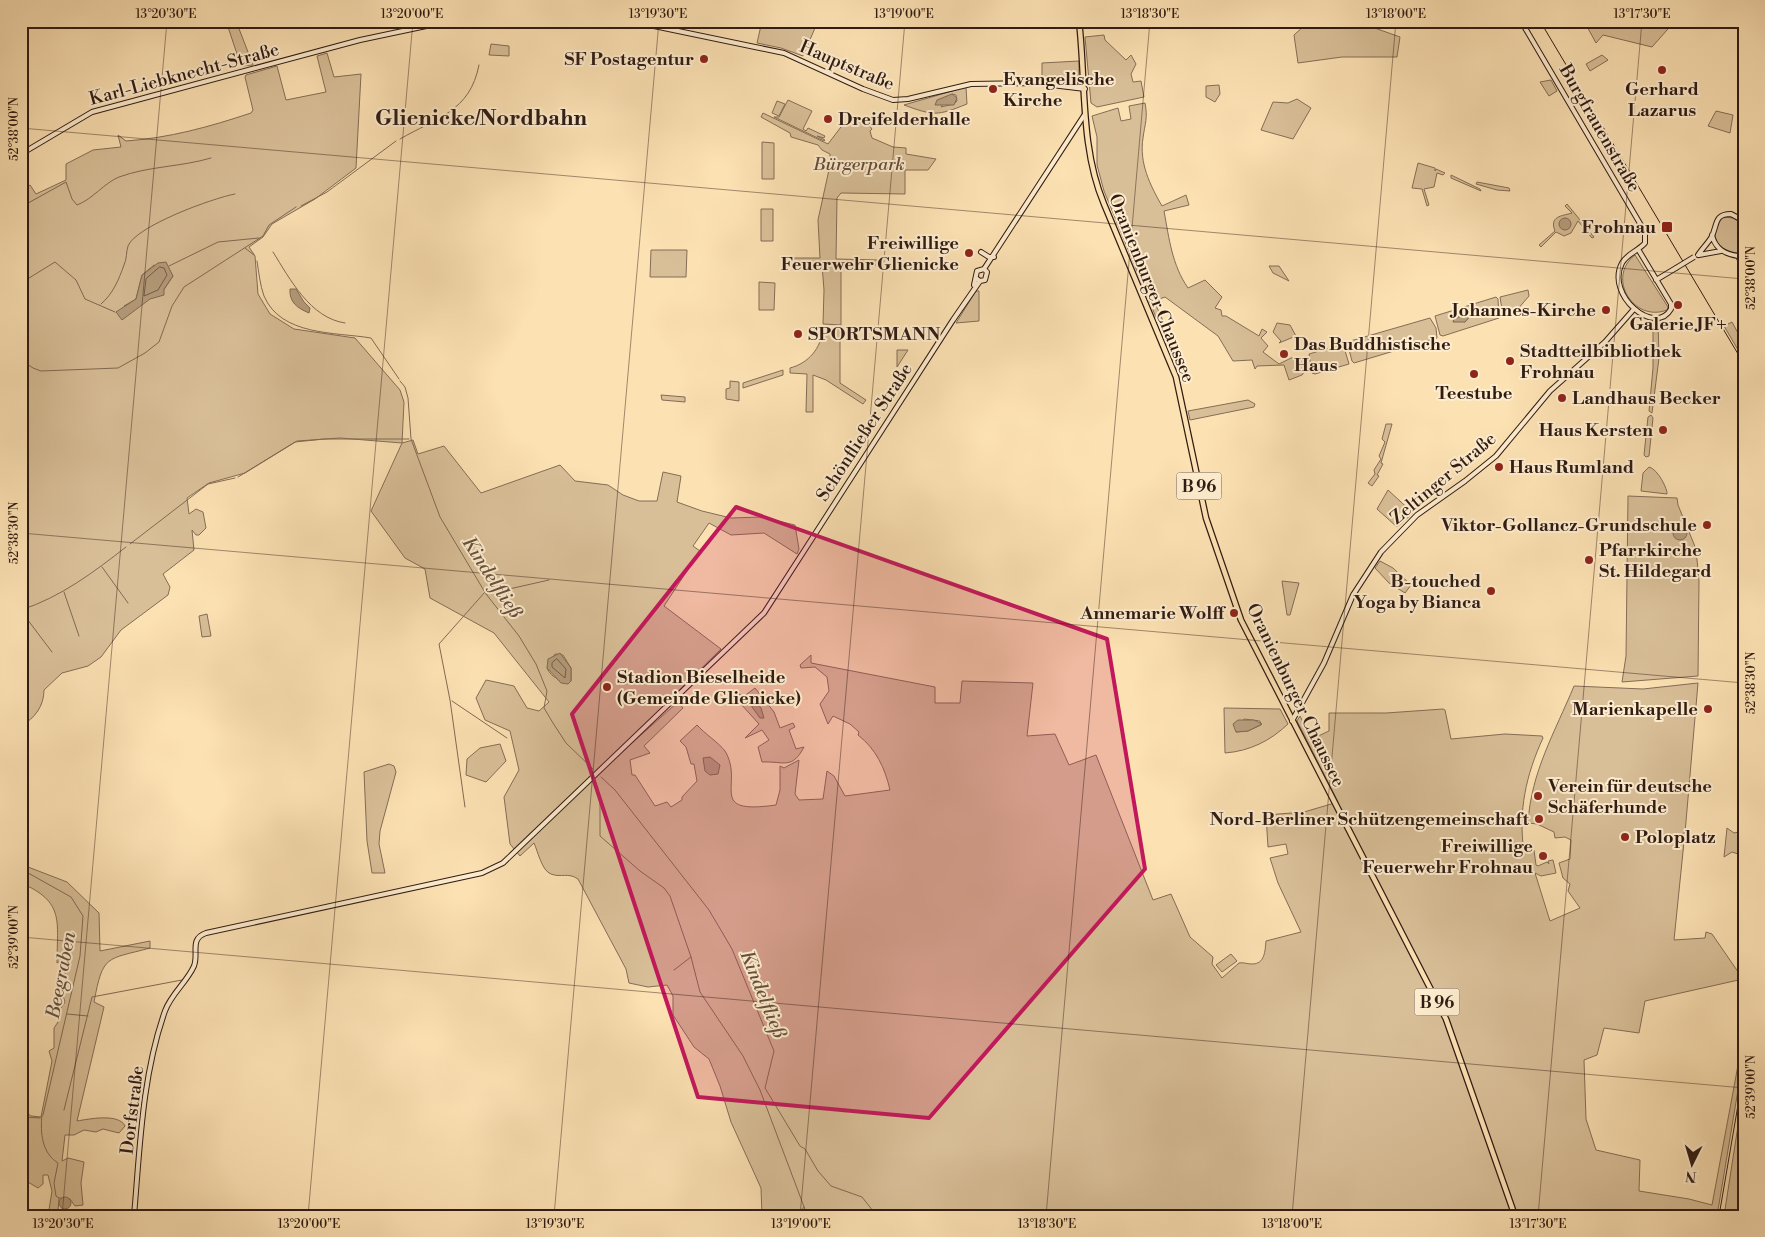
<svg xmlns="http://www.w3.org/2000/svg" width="1765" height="1237" font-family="'Libre Bodoni',serif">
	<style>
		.green { fill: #d9bf98; stroke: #846d56; fill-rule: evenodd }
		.water { fill: #b79e7d; stroke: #816a53 }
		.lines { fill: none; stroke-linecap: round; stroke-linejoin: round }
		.shore { stroke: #745c48; stroke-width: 1 }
		.stream { stroke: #816a53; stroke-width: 1 }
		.secondary-casing { stroke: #301b13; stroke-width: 6 }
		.primary-casing { stroke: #301b13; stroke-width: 7 }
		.secondary { stroke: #fdecce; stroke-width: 4 }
		.primary { stroke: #fce1b3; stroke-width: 4.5 }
		.tram { stroke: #301b13; stroke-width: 1 }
		.secondary-bridge-casing { stroke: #301b13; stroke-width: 6; stroke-linecap: butt }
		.secondary-bridge { stroke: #fdecce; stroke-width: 4 }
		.marked { fill: #c2185b; fill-opacity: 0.2; stroke: #c2185b; stroke-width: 4; stroke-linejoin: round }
		.ticks { fill: none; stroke: #301b13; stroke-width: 1; stroke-opacity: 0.45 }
		.poi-dot { fill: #8f2418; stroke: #fdecce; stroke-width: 2 }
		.labels { text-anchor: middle; stroke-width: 4; stroke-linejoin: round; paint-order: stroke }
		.shield { fill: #fdecce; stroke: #6e5a4b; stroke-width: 1 }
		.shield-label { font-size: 16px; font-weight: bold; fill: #301b13 }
		.poi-label { font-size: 18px; font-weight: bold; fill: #301b13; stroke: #fdecce; text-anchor: end }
		.street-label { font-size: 18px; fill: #301b13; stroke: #fdecce }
		.park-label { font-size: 18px; font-style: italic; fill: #634c3b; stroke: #fdecce }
		.water-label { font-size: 19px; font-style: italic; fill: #664f3d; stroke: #fdecce }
		.district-label { font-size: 22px; font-weight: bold; fill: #301b13; stroke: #fdecce }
		.neatline { fill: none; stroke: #301b13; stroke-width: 2 }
		.ticks-label { font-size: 12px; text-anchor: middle; fill: #301b13 }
	</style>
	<rect width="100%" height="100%" fill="#fce1b3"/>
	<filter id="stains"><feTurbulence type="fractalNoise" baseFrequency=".004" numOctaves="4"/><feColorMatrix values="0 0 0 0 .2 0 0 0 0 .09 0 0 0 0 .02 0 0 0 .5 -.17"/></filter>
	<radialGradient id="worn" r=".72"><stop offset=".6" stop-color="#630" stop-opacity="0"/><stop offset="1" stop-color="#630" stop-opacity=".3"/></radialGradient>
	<path class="green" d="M226,21H236L253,65L241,66Z
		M762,21H818L803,56L781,48L757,43Z
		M1584,21H1675L1652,47L1603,35L1596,43Z
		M1324,23L1369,26L1400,37L1397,57H1342L1298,63L1294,35L1305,25Z
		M1104,35L1105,40L1126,60L1131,55L1136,64L1131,74L1133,82L1141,81L1144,97L1097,107L1091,103L1085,37Z
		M491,44L509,46V56L489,55Z
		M327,53L334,77L361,74L356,168L315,199L272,224L263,237L249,247L255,256L258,294L270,314L294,329L355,338L400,390L404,402L402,443L413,440L418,454L444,446L481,493L560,465L575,481L608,485L623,495L639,501H657L663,472L681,476L677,502L702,511L731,518L761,517L795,525L799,549L797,554L764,533L731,535L709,523L693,546L700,551L664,606L721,649L673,696L668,697L670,700L622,747L624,750L678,702L683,708L644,746L650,753L630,760L632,775H635L655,806L667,802L671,807L682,800V797L697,781L694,764H691L686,747L680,741L697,725C704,733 720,744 725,751C745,784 705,815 776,805L780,790V766L784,768L799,760L795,794L799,800L823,799L827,771L834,776L845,796L890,790C885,768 876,749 858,735L859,732L850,724L833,716L828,724L820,704L829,691L827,677L815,667L801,668L800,665L811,655V663L935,687V703H960L962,681L1033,683L1027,736L1055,734L1069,765L1096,755L1153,900L1171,894L1190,937L1213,957L1212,964L1222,978L1239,963C1244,962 1246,964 1252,964C1265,964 1265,951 1266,941L1301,932L1278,883L1270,858L1288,854L1286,844L1268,847L1266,815L1304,812L1338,802L1297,721L1300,716L1312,739L1329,731V713H1386L1443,709L1445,710L1451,739L1505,734L1542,736L1543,738C1526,775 1518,811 1524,852L1534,850L1536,865L1538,866L1547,862L1549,864L1548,861L1553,860L1556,873L1541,876L1535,873L1550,921L1580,908L1568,891L1570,884L1563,878L1559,863L1570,859L1571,840L1565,837L1555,838L1554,832L1537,824L1528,823C1531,772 1555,732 1574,686L1643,689L1698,683L1685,833L1679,834L1678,837L1679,840L1684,842L1674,940L1705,938L1706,932L1712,934L1743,979L1645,1001L1639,1033L1604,1028L1597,1055L1584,1060L1586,1119L1596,1150L1640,1160L1639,1191L1689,1199L1712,1205L1744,1033V1054L1717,1216H762L761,1188L731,1122L720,1086L709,1059L694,1047L673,1015V996L667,985L648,987L629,983L626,969L578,879C568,872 561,878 551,874C542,871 538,852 534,843L520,856L510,844L504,797L519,770L510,731L485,720L476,698L486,680L514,686L527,708L539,711L549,702L494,633L430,598L425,569L405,558L371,511L402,443L340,438L297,441L245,473L209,483L187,498L189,514L196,509L203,512L206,528L199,535H196L192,530L194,550L163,574L170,587L168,595L121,630L101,657L88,666L62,673L44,690C44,706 35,718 21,726V192L30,185L36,194L66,180V164L93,150L121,147L118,135L126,141C169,138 209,127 251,113L253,110L245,77L246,75L277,66L286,100L326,92L317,56ZM154,265L173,276L161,294L124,306L136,299L142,275ZM555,654L563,655L571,668V681C560,680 552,679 547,668Z
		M1602,55L1608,60L1590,71L1586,64Z
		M1079,61V84L1042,80V63Z
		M1551,80L1557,91L1549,96L1540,82Z
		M1219,85L1220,94L1215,102L1206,97V86Z
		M966,87L967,104C937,116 934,116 904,105ZM952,94L956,95L957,101L954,104L941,107Z
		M1297,99L1311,108L1293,139L1261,130L1273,102L1288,103Z
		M788,100L812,111L803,129L806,131L808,128L825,136L824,138L817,136L825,140L824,141L774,117H779Z
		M777,101L785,104L779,116L772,113Z
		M1145,103C1148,118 1145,123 1143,138C1139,163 1150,185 1162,206L1186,195L1189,205L1164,211C1169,238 1172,265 1188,288L1205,280L1222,297L1215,308L1221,310L1222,316H1226L1259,336L1262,329L1267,332L1261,338L1268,346L1263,352L1279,364L1291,358L1304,357L1305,371L1302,375L1289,380L1284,365L1257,366L1255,369L1252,360L1233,361L1218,336L1165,297L1154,301L1165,325L1160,327L1104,191L1097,165V137L1092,116L1118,108L1121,121L1131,119L1129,106Z
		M1716,111L1733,115L1730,133L1708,126Z
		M763,113L828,144L844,123L857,125L858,118L863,117L872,129L870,131L872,138L893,147L906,148V154L936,159L928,170H905V194L841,193L837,198L836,259L879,260V265H841V325L823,324L824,290L822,265H791V258H820L818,220L830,165V154L822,150L818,145L791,137L790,133L761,117Z
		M762,142L774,143V179H762Z
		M1418,163L1435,168V171L1436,169L1445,173L1443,175L1437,173L1434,187L1424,189L1429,205L1427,206L1422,189L1412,188Z
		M1451,175L1480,189L1481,191L1451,178Z
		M1477,182L1509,188L1510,191L1497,190L1476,184Z
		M1567,204L1594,237L1592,238L1578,221L1571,233L1564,236L1556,232L1541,247L1539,245L1555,231C1549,216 1562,216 1572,213L1565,206Z
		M761,209H773V241H761Z
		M1724,217L1734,218L1744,225V251C1733,257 1716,249 1715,236C1715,230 1718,225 1719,219Z
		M651,250H687L686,277H650Z
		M1635,255L1668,307L1667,310C1633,323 1606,277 1635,255Z
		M1269,266H1279L1289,281L1273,273Z
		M759,282L775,283L774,310H759Z
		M1528,290L1529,296L1517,310L1503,316L1500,297Z
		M976,291H979V321L956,323Z
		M1496,297L1498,299L1499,318L1443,336L1440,335L1435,316ZM1475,310H1478L1477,314L1470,316L1465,322L1454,319Z
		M1430,318L1436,328L1437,338L1354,363L1352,361L1347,342Z
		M1653,321H1658L1659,358L1652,413L1649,411L1653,368Z
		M1732,322L1744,344V360L1724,326Z
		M1277,323L1290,325L1296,336L1279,343L1281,341L1273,332Z
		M823,329H840V383L866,400L863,404L826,380L813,375V412H806L807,374L790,373V368C809,363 821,348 823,329Z
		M1343,344L1349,364L1315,374L1312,373L1309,354Z
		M897,350H908L897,367Z
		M783,370V375L743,388V383Z
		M730,381L739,382V401L726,399V389L730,388Z
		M661,395L685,397V402L662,400Z
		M1248,400L1255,404L1254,407L1190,420L1188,411Z
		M1651,415L1653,418L1649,456L1646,457L1644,455L1648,417Z
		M1386,424H1392L1381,463L1383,464L1377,475L1379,476L1372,486L1368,483L1375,474L1374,470L1381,459L1379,456L1385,442L1382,439Z
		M1649,467C1658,469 1668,490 1667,494L1641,491L1643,473Z
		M1388,490L1413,513L1397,527L1377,509Z
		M1628,496L1677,498L1678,505L1696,549L1699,581L1698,676L1622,682L1626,656Z
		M1380,561L1393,568L1411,585L1405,593L1389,583L1375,568Z
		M1282,581L1299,583L1290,615H1287Z
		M207,614L211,636L202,637L199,616Z
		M755,688L774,712L780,728L793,723L795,727L789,730L796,749L804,747C792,770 784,761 762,762L758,747L769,740L762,730L745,738L759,724L740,703L744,699L736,691L743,697Z
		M1224,708L1280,709L1288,724C1270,741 1250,751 1225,753ZM1244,719L1260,721L1261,725L1248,731L1236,732Z
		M500,744L506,761L486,782L466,775L467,759L480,748Z
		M389,764L394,766L396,772L380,831L379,844L385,873H372L367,841L364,772Z
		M21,824L25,829L28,867L67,882L99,913L100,951L150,941V948C106,960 103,954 94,1002L104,1007L77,1121C89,1119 119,1113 125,1126L119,1133L103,1129L96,1132L84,1130L74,1135H65L62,1161L68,1158L84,1162L81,1183L83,1205L75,1206L70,1199L59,1198L58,1212L54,1216H48L52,1191L48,1175H43V1184L38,1188L21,1178V1109L31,1116L41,1117L52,1061L49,1051L54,1048V1028L58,1022L59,1011L65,1002L63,996L66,976L60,961L57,963C57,921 65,902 21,883Z
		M1727,828L1734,833L1744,831V856L1732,852L1724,857Z
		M1231,954L1237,961L1222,972L1216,965Z
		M1744,1087V1216H1724Z"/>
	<path class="water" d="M952,94L957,98L954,105H935L937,100Z
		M1559 224a6 6 0 1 1 12 0a6 6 0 1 1-12 0Z
		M166,262L173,276L164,289V295L150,299L122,320L116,312L136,299L142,275L158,263Z
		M290,289H296L304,302L310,308L309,313C297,308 289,302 290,289Z
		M1478,309L1479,313L1470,316L1465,322H1453L1454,319Z
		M1673 533a7 7 0 1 1 14 0a7 7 0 1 1-14 0Z
		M560,653L571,668V681L568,684L561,683L547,668L548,659Z
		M754,700L761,708L764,718H760L752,707L751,702Z
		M1238,720H1254L1262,724L1248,731L1236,732L1233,724Z
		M710,757L720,765L718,774L710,775L705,771L703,758Z
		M59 1203a6 6 0 1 1 12 0a6 6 0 1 1-12 0Z"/>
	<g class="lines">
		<path class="shore" d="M160,267L164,268L167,275L158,290L144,296L146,279Z
			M557,659L566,669L565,678L552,667V663Z"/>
		<path class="stream" d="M400,139C436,118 470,112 479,65
			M301,206L327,192L396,141
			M21,207L66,182L72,199L77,205C93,199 104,183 119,177C149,166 181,167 211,158
			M245,248L254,255
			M273,252C290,279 310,318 345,323
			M257,261C259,273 260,285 264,296C281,336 335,332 371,338L399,379
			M169,266L218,242L259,238
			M21,283L55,262L76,280L85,299L115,312
			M101,304C113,294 119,279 124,265C127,259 126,252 128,246C136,226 213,198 235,194
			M21,360L33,368L41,371L118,368L145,353L159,342L172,306L184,287L263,236L269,225L296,207
			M400,381L405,387L408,398L411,439L440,517L486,594L519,636L536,664L547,691L544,708L553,723L566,743L593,769
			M238,477L295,442L324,439H409
			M130,544L208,484L235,478
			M102,567L128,603
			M64,592L79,636
			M487,594L549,580
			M21,610C61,597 94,572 126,547
			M21,611L52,652
			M452,701L507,738
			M601,777L615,790L709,910L732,949L774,1051L765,1088L800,1146L805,1149L818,1171L831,1186L862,1197L877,1216
			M600,800V836L640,871L664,888L670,896L691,957L700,992L743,1056L760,1090L806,1212L836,1216
			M465,807L450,700L439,644L485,592
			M21,869L71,897L83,916L80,956L43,1115
			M674,970L691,957
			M67,1014L88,1016
			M64,1110L92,997L182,980
			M42,1115C40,1133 42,1153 58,1163L54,1183L56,1196L59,1198
			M21,1117L40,1118
			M62,1209L63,1216
			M797,1216L804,1207"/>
		<defs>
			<path id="secondary" d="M630,21L784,53L863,89L893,100L908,99L971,84L1035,83L1085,89
				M1521,21L1645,232V243C1638,251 1627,254 1622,263C1605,295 1655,337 1671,309V304L1638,249
				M21,154L92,112L360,40L450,21
				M1712,235C1715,249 1725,254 1738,256L1744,254
				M981,252L989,257H994
				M1698,255C1702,249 1707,244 1711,238C1718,226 1713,214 1731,214L1744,221
				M1699,255L1721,251
				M1738,256L1744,268
				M984,269L1085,114
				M1656,280L1676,268
				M974,285L977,271L984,269L987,272L985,280L980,281L976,278
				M1292,721L1324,663L1353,595L1381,552L1417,515L1465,481L1496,456L1550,391L1605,342L1634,309
				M134,1216C140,1147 142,1076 165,1011C171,994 187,982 194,966C199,953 189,939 206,933L482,873L503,863L764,613L953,320L980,281"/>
			<path id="primary" d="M1079,21C1086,81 1080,147 1104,204L1176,377L1206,518L1241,620L1446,1019L1515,1216"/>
		</defs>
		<use href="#secondary" class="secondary-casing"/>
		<use href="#primary" class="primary-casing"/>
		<use href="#secondary" class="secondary"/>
		<use href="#primary" class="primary"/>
		<path class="tram" d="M1540,21L1744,364
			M1719,1216L1744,1070"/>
		<defs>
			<path id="secondary-bridge" d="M1676,268L1694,257"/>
		</defs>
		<use href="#secondary-bridge" class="secondary-bridge-casing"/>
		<use href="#secondary-bridge" class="secondary-bridge"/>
	</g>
	<path class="marked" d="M736,507L1107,639L1145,869L929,1118L698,1097L572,714Z"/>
	<path class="ticks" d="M21,128L1744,279M21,533L1744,683M21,937L1744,1088M62,1216L167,21M308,1216L413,21M554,1216L659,21M800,1216L905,21M1046,1216L1150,21M1292,1216L1396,21M1538,1216L1642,21"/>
	<g class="poi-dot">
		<circle cx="704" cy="59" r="5"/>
		<circle cx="1662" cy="70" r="5"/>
		<circle cx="993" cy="89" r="5"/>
		<circle cx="828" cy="119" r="5"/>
		<rect x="1661" y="221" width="12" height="12" rx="2.5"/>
		<circle cx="969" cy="253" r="5"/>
		<circle cx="1678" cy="305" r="5"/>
		<circle cx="1606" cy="310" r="5"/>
		<circle cx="798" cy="334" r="5"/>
		<circle cx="1284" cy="354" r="5"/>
		<circle cx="1510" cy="361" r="5"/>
		<circle cx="1474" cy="374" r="5"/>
		<circle cx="1562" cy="398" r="5"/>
		<circle cx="1663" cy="430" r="5"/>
		<circle cx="1499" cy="467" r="5"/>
		<circle cx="1707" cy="525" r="5"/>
		<circle cx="1589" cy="560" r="5"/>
		<circle cx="1491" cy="591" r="5"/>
		<circle cx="1234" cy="613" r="5"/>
		<circle cx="607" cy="687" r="5"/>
		<circle cx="1708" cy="709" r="5"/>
		<circle cx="1538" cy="796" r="5"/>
		<circle cx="1539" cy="819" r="5"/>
		<circle cx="1625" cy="837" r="5"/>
		<circle cx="1543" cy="856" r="5"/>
	</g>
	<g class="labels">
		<g class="shield">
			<rect x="1176.5" y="472.5" width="45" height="27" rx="4"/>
			<rect x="1414.5" y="988.5" width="45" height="27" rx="4"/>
		</g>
		<g class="shield-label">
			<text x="1199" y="492">B 96</text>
			<text x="1437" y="1008">B 96</text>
		</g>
		<g class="poi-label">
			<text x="694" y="65">SF Postagentur</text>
			<text x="1003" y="85" text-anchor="start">Evangelische<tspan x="1003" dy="21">Kirche</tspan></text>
			<text x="1662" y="95" text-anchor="middle">Gerhard<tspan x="1662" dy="21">Lazarus</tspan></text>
			<text x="838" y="125" text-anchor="start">Dreifelderhalle</text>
			<text x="1656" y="233">Frohnau</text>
			<text x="959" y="249">Freiwillige<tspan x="959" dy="21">Feuerwehr Glienicke</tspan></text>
			<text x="1596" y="316">Johannes-Kirche</text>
			<text x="1678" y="330" text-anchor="middle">Galerie JF+</text>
			<text x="808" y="340" text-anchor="start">SPORTSMANN</text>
			<text x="1294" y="350" text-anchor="start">Das Buddhistische<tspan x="1294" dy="21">Haus</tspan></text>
			<text x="1520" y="357" text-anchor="start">Stadtteilbibliothek<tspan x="1520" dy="21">Frohnau</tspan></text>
			<text x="1474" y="399" text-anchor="middle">Teestube</text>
			<text x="1572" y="404" text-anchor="start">Landhaus Becker</text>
			<text x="1653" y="436">Haus Kersten</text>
			<text x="1509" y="473" text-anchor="start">Haus Rumland</text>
			<text x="1697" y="531">Viktor-Gollancz-Grundschule</text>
			<text x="1599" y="556" text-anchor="start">Pfarrkirche<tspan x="1599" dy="21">St. Hildegard</tspan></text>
			<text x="1481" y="587">B-touched<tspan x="1481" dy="21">Yoga by Bianca</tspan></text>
			<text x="1224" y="619">Annemarie Wolff</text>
			<text x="617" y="683" text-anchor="start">Stadion Bieselheide<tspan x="617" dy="21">(Gemeinde Glienicke)</tspan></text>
			<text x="1698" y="715">Marienkapelle</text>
			<text x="1548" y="792" text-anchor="start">Verein für deutsche<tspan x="1548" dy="21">Schäferhunde</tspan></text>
			<text x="1529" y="825">Nord-Berliner Schützengemeinschaft</text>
			<text x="1635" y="843" text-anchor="start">Poloplatz</text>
			<text x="1533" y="852">Freiwillige<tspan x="1533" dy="21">Feuerwehr Frohnau</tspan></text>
		</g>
		<g class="street-label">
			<text transform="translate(847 65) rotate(23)" y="6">Hauptstraße</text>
			<text transform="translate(184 74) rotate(-15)" y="6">Karl-Liebknecht-Straße</text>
			<text transform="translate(1600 128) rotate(60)" y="6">Burgfrauenstraße</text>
			<text transform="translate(1152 288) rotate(68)" y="6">Oranienburger Chaussee</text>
			<text transform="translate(864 432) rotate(-57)" y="6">Schönfließer Straße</text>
			<text transform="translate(1443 478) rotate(-40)" y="6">Zeltinger Straße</text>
			<text transform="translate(1296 695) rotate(64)" y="6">Oranienburger Chaussee</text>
			<text transform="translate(132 1110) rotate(-83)" y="6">Dorfstraße</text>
		</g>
		<g class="park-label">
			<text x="859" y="170">Bürgerpark</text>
		</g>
		<g class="water-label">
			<text transform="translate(493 577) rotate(57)" y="7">Kindelfließ</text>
			<text transform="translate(60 975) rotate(-79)" y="7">Beegraben</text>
			<text transform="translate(764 994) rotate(68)" y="7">Kindelfließ</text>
		</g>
		<g class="district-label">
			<text x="481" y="125">Glienicke/Nordbahn</text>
		</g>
	</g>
	<rect width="1765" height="1237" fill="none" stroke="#fce1b3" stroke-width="55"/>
	<g transform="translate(1692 1164) rotate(185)" stroke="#fdecce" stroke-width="4" paint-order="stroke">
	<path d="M0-4L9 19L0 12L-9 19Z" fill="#301b13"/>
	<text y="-8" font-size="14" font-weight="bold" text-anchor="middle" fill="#301b13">N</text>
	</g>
	<rect x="28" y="28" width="1710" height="1182" class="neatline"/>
	<g class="ticks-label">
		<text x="166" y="18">13°20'30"E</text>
		<text x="412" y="18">13°20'00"E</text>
		<text x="658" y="18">13°19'30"E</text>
		<text x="904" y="18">13°19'00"E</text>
		<text x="1150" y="18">13°18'30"E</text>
		<text x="1396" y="18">13°18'00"E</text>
		<text x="1642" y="18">13°17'30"E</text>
		<text transform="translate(14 129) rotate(-90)" y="4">52°38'00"N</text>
		<text transform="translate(1751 278) rotate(-90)" y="4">52°38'00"N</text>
		<text transform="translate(14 533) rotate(-90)" y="4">52°38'30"N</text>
		<text transform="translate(1751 683) rotate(-90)" y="4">52°38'30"N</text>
		<text transform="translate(14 937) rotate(-90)" y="4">52°39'00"N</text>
		<text transform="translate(1751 1087) rotate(-90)" y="4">52°39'00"N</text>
		<text x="63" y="1228">13°20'30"E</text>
		<text x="309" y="1228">13°20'00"E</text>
		<text x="555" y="1228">13°19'30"E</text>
		<text x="801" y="1228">13°19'00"E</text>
		<text x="1047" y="1228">13°18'30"E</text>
		<text x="1292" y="1228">13°18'00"E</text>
		<text x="1538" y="1228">13°17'30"E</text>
	</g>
	<rect width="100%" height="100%" filter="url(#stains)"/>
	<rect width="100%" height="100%" fill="url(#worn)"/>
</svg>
